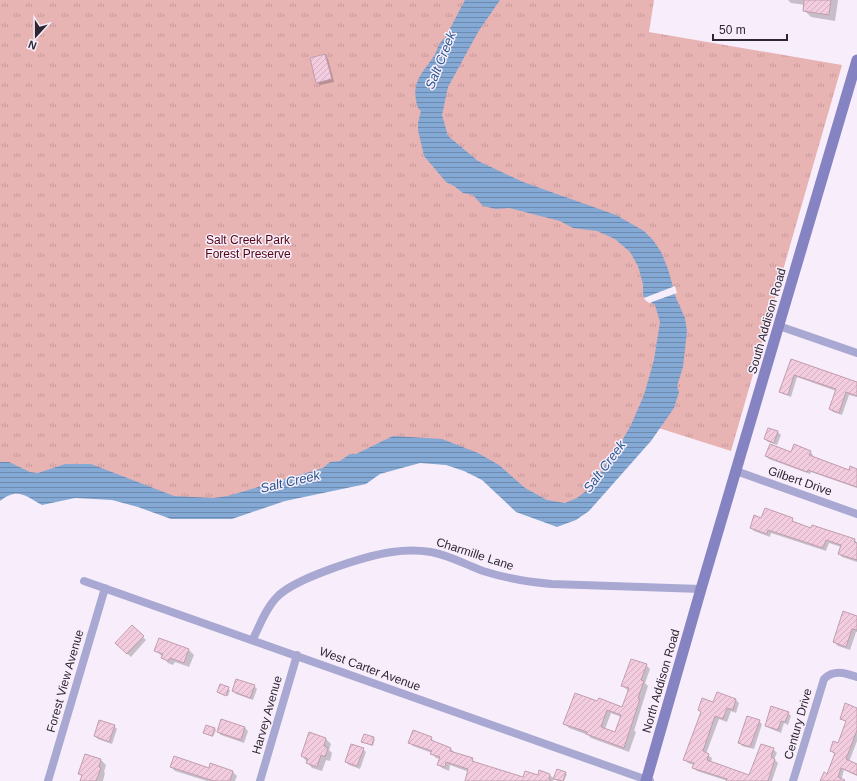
<svg xmlns="http://www.w3.org/2000/svg" width="857" height="781" font-family="Arial,sans-serif">
	<style>
		.park { fill: url(#park-tufts) }
		.water { fill: url(#water-rules) }
		.pier { fill: #f8eefb }
		.shadow { fill: #0003; fill-rule: evenodd }
		.building { fill: url(#building-hatch); stroke: #c19daf; fill-rule: evenodd }
		.lines { fill: none; stroke-linecap: round; stroke-linejoin: round }
		.street { stroke: #a8a8d2; stroke-width: 8 }
		.secondary { stroke: #8583c1; stroke-width: 11 }
		.labels { text-anchor: middle; stroke-width: 3; stroke-linejoin: round; paint-order: stroke }
		.park-label { font-size: 12px; fill: #520613; stroke: #f8eefb }
		.street-label { font-size: 12px; fill: #2e2632; stroke: #f8eefb }
		.water-label { font-size: 13px; font-style: italic; fill: #275890; stroke: #f8eefb }
	</style>
	<defs>
		<pattern id="park-tufts" width="24" height="20" patternUnits="userSpaceOnUse"><rect width="24" height="20" fill="#e7b3b3"/><path d="M3 7l-1-3M5 7V3M7 7l1-3M15 17l-1-3M17 17v-4M19 17l1-3" fill="none" stroke="#c69a9a"/></pattern>
		<pattern id="water-rules" width="6" height="5" patternUnits="userSpaceOnUse"><rect width="6" height="5" fill="#85a9d5"/><path d="M0 2.5h6" fill="none" stroke="#6d89ad"/></pattern>
		<pattern id="building-hatch" width="6" height="6" patternUnits="userSpaceOnUse"><rect width="6" height="6" fill="#f3cddf"/><path d="M-1 1l2-2M0 6l6-6M5 7l2-2" fill="none" stroke="#d1b0c0"/></pattern>
	</defs>
	<rect width="100%" height="100%" fill="#f8eefb"/>
	<path class="park" d="M0,0H654L649,32L842,65L731,451L646,424L589,502L547,510L447,452L200,506L0,481Z"/>
	<path class="water" d="M465,0H500L478,32L448,87L442,115L448,136L478,161L523,182L616,215L644,231L653,240L661,252L668,269L676,298L685,318L687,331L683,367L677,386L679,392L674,408L651,441L589,511L576,520L557,527L516,512L482,480L464,471L446,465L420,463L380,474L366,484L285,501L232,519H171L138,507L112,500L75,498L42,505C26,496 17,487 0,501V462H9L30,472L38,473L65,464H91L174,496L213,498L228,496L323,468L330,462L340,461L350,454H356L393,436L442,439L478,453L499,465L525,488L547,500L565,503L577,498L595,484L611,453L623,439L631,425L644,395L654,360L660,322L655,305L643,296V284L638,266L630,252L615,239L597,231L573,228L560,221L509,208L496,209L483,206L473,195L463,193L454,186L446,182L424,156L418,130V123L421,111C417,108 417,105 416,100C412,81 424,71 434,56C438,49 438,43 445,38Z"/>
	<path class="pier" d="M675,286L677,293L649,303L645,300L644,298Z"/>
	<path class="shadow" d="M788,0H838L835,21L811,17L804,10L805,5L791,3Z
		M325,55L328,59L334,82L320,85L317,82Z
		M792,361L857,383V397L849,395L842,415L833,412L830,409L836,391L797,377L791,397L783,394L780,391Z
		M769,429L778,432L781,435L777,445L768,442L765,439Z
		M810,451L813,455L812,458L849,471L857,470V488L811,472L810,474L769,459L766,456Z
		M762,519H792L795,523L812,529L855,540L857,543V562L842,557L839,554L841,547L829,543L826,551L771,533L770,537L754,531L751,528Z
		M857,617V632H856L850,650L838,646L834,642Z
		M132,626L146,640L131,657L116,643Z
		M189,650L194,655L189,667L175,662L173,665L168,663L163,657L156,651Z
		M646,665L650,669L645,683L648,686L634,731L636,732L629,752L591,738L588,735L569,728L565,724L598,703L623,708L629,691L622,686ZM611,713L621,717L615,733L605,729Z
		M221,685L230,690L228,696L218,692Z
		M254,686L257,689L253,700L236,694L233,691Z
		M736,700L739,703L736,713L731,711L727,722L719,719L706,754L712,758L711,762L749,776L773,749L777,753L774,759L778,763L772,781H728L697,771L693,767L694,765L688,763L684,759L702,713L699,710L714,703Z
		M857,709V741L849,762L857,765V776L844,770L841,781H822L828,775L835,754L831,751L838,744L846,722L841,718Z
		M788,713L791,716L788,725L784,723L781,733L769,728L766,725Z
		M222,720L245,728L248,731L244,743L221,735L218,732Z
		M759,721L762,724L754,749L742,746L739,742Z
		M114,726L117,729L112,744L98,739L95,736Z
		M215,729L216,730L213,737L204,733Z
		M310,733L326,739L331,744L329,750L332,753L330,761L326,760L322,771L312,768L302,756Z
		M365,735L375,739L373,746L362,742Z
		M431,738L435,743L451,749L455,753L472,759L476,764L523,779L538,776L540,772L550,775L554,779L553,781H466L469,772L450,765L449,771L442,768L438,764L440,759L436,758L432,753L413,746L409,742Z
		M363,749L366,752L360,769L349,765L346,762Z
		M86,755L101,760L106,765L104,772L105,773L103,781H81L82,776L80,774Z
		M171,767L233,772L237,776L235,781H207L175,771Z
		M565,773L567,774L564,781H557L555,779Z"/>
	<path class="building" d="M804,0H831L829,15L803,11Z
		M325,54L332,79L316,83L310,58Z
		M791,359L857,382V396L846,392L839,413L829,409L836,389L794,375L788,395L779,392Z
		M768,428L778,431L774,443L764,439Z
		M770,444L791,452L794,444L811,451L809,455L849,470L850,466L857,469V487L808,470L807,472L765,456Z
		M765,508L793,518L792,521L811,528L812,525L855,539L854,542L857,543V560L838,554L841,545L826,540L823,548L768,530L767,534L750,528L754,515L761,518Z
		M843,611L857,616V630L852,629L846,647L833,642Z
		M132,625L144,636L127,654L115,643Z
		M159,638L189,649L184,663L170,658L168,661L161,658L163,654L154,651Z
		M631,659L647,664L641,680L644,681L638,698L640,699L624,748L586,734L587,732L563,724L575,693L597,701L599,698L622,707L629,688L621,686ZM607,710L621,715L615,732L601,727Z
		M236,679L255,685L250,698L232,691Z
		M220,684L229,687L226,696L217,692Z
		M717,692L736,699L733,710L727,708L723,719L715,716L703,751L709,754L707,760L749,775L761,744L774,748L771,757L775,759L768,781H726L727,779L692,768L694,763L683,760L701,712L698,710L702,698L713,702Z
		M845,703L857,708V730L846,759L857,764V775L841,768L838,777L845,780L844,781H820L824,772L827,774L835,753L830,751L833,741L838,743L846,721L840,719Z
		M771,706L789,712L785,722L781,721L778,730L765,726Z
		M747,716L760,720L750,747L738,743Z
		M221,719L245,727L241,740L217,732Z
		M99,720L115,725L109,742L94,736Z
		M206,725L215,728L212,736L203,733Z
		M413,730L432,737L431,740L451,748L450,751L473,758L472,761L523,777L525,771L538,775L539,770L550,774L549,779L551,780V781H465L468,769L446,762L445,767L437,765L440,757L430,754L432,751L408,743Z
		M309,732L326,738L324,746L328,748L325,757L321,755L317,767L306,763L308,759L301,756Z
		M364,734L374,737L372,745L361,742Z
		M351,744L364,748L357,766L345,762Z
		M85,754L101,759L99,767L101,768L96,781H80L82,775L78,774Z
		M174,756L209,768L210,763L233,771L230,781H214L170,767Z
		M557,769L566,772L563,781L553,779Z"/>
	<g class="lines">
		<path class="street" d="M779,326L857,353
			M736,471L857,514
			M84,581L650,781
			M253,639C260,625 266,608 277,597C295,578 365,556 392,552C405,550 418,550 431,552C449,555 466,565 483,571C505,578 528,582 552,584L701,589
			M48,781L105,588
			M260,781L297,655
			M793,781L824,679C834,669 845,673 857,677"/>
		<path class="secondary" d="M646,781L701,589L857,60"/>
	</g>
	<g class="labels">
		<g class="park-label">
			<text x="248" y="244">Salt Creek Park<tspan x="248" dy="14">Forest Preserve</tspan></text>
		</g>
		<g class="street-label">
			<text transform="translate(767 321) rotate(-74)" y="4">South Addison Road</text>
			<text transform="translate(800 481) rotate(19)" y="4">Gilbert Drive</text>
			<text transform="translate(475 554) rotate(18)" y="4">Charmille Lane</text>
			<text transform="translate(370 669) rotate(20)" y="4">West Carter Avenue</text>
			<text transform="translate(65 681) rotate(-74)" y="4">Forest View Avenue</text>
			<text transform="translate(661 681) rotate(-74)" y="4">North Addison Road</text>
			<text transform="translate(267 715) rotate(-74)" y="4">Harvey Avenue</text>
			<text transform="translate(798 724) rotate(-74)" y="4">Century Drive</text>
		</g>
		<g class="water-label">
			<text transform="translate(440 60) rotate(-68)" y="5">Salt Creek</text>
			<text transform="translate(604 466) rotate(-53)" y="5">Salt Creek</text>
			<text transform="translate(290 481) rotate(-13)" y="5">Salt Creek</text>
		</g>
	</g>
	<g transform="translate(36 36) rotate(201)" stroke="#f8eefb" stroke-width="3" paint-order="stroke">
	<path d="M0-3L7 15L0 10L-7 15Z" fill="#2e2632"/>
	<text y="-6" font-size="11" font-weight="bold" text-anchor="middle" fill="#2e2632">N</text>
	</g>
	<path d="M713 34v6h74v-6" fill="none" stroke="#2e2632" stroke-width="2"/>
	<text x="719" y="34" font-size="12" fill="#2e2632" stroke="#f8eefb" stroke-width="3" paint-order="stroke">50 m</text>
</svg>
